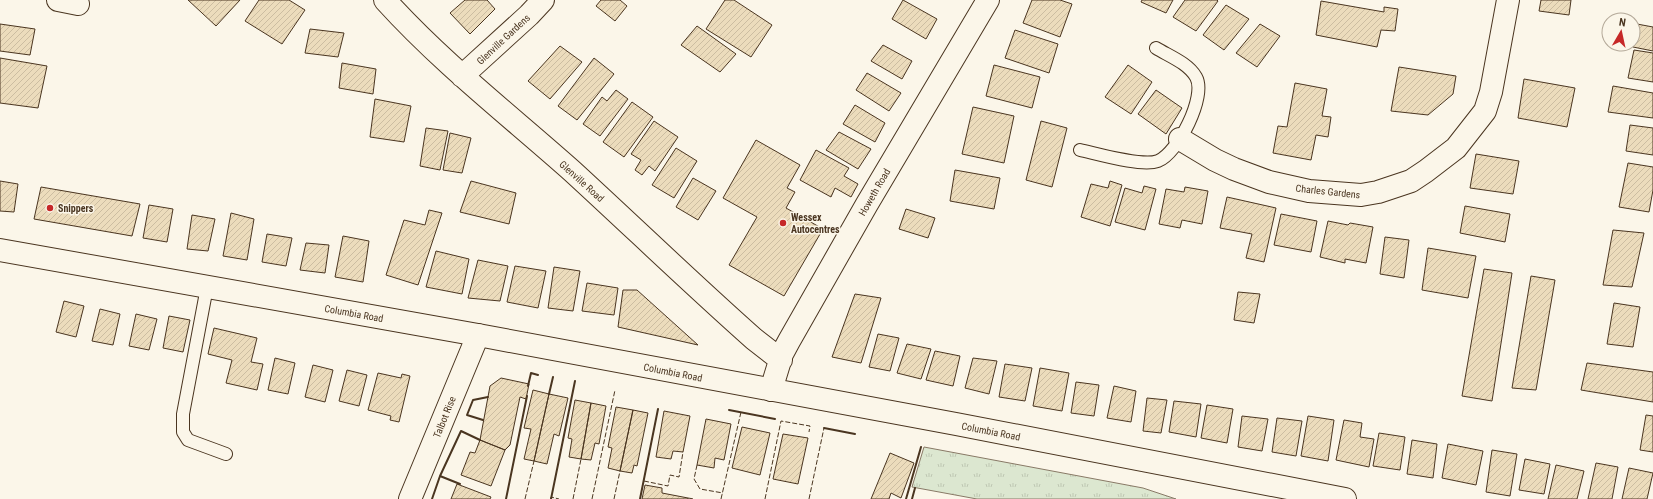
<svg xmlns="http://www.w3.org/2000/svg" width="1653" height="499" font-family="'Roboto Condensed',sans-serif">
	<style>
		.grass { fill: url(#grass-tufts); stroke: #887966 }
		.building { fill: url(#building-hatch); stroke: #4a3520 }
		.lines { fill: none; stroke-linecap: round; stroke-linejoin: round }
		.service-casing { stroke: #4a3520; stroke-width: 14 }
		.minor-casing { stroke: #4a3520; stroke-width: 24 }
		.tertiary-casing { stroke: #4a3520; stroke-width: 24 }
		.service { stroke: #fbf6e9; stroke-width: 12 }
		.minor { stroke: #fbf6e9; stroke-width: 22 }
		.tertiary { stroke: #fbf6e9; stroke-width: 22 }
		.fence { stroke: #4a3520; stroke-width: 1; stroke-dasharray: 5 2; stroke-linecap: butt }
		.wall { stroke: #4a3520; stroke-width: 2 }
		.poi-dot { fill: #c62828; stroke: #fbf6e9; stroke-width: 1.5 }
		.labels { text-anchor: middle; stroke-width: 3; stroke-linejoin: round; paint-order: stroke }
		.street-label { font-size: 10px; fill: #4a3520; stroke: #fbf6e9 }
		.poi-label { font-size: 10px; font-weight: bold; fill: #4a3520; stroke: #fbf6e9; text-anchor: start }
	</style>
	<defs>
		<pattern id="grass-tufts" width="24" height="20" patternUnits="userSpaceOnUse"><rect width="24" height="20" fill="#dce7d0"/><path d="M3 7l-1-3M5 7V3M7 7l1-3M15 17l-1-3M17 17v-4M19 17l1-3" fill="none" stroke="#bec7b2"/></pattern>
		<pattern id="building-hatch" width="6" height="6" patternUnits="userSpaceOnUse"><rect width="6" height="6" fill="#ecdcbc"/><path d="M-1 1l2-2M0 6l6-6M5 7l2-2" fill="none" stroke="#ccbda1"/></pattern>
	</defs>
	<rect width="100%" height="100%" fill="#fbf6e9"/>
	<path class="grass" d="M924,447L1143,488L1176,499H977L912,487Z"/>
	<path class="building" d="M188,0H240L216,26Z
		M259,0H289L305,10L282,44L245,21Z
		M465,0H487L495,9L470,34L450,13Z
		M601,0H620L627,6L615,21L596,6Z
		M725,0H734L772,25L751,57L706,29Z
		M903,0L937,19L926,39L892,19Z
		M1032,0H1060L1072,4L1060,37L1023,23Z
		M1142,0H1173L1166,13L1141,2Z
		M1185,0H1217L1218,1L1196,31L1173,17Z
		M1541,0H1571L1569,15L1539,11Z
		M1321,1L1384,12V7L1398,9L1395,31L1381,30L1377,47L1316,35Z
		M1226,5L1249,19L1224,50L1203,35Z
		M0,24L35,29L30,55L0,51Z
		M1260,24L1280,36L1257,67L1236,53Z
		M1637,24L1653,27V51L1633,47Z
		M697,26L736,54L720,72L681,45Z
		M310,29L344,33L338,57L305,53Z
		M1015,30L1058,44L1049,73L1005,58Z
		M883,45L912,61L902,79L871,61Z
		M560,46L582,62L550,99L528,81Z
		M1634,50L1653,53V82L1628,78Z
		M0,58L47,66L38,108L0,103Z
		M594,58L614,74L577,120L558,106Z
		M342,63L376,69L373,94L339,88Z
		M994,65L1040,77L1032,108L986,96Z
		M1128,65L1152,82L1131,114L1105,97Z
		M1399,67L1456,76L1453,94L1428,115L1391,111Z
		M867,73L901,93L889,111L856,90Z
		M1524,79L1575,88L1567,127L1518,118Z
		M1295,83L1327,89L1322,116L1331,117L1328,137L1316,135L1311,160L1273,153L1278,126L1287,127Z
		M1613,86L1653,93V118L1608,112Z
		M616,90L628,99L600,136L583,124L602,97L607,101Z
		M1156,90L1182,108L1166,134L1138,114Z
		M375,99L411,106L404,142L370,137Z
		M632,102L653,117L624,157L603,142Z
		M855,105L885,123L875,142L843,124Z
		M973,107L1014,116L1004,163L962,154Z
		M654,121L678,137L655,171L649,166L642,175L635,170L641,160L631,154Z
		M1041,121L1067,128L1052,187L1026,180Z
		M1630,125L1653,128V155L1626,151Z
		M426,128L448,131L440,170L420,166Z
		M839,132L871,149L858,169L826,150Z
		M450,133L471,138L462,173L443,170Z
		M756,140L800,165L787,188L795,192L786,208L823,229L784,296L729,265L757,217L723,198Z
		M676,148L697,161L674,198L652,185Z
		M816,150L849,168L844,176L858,184L851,197L835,188L831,197L800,180Z
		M1476,154L1519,161L1513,194L1470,188Z
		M1628,163L1653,167V190L1649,212L1619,207Z
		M955,170L1000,178L994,209L950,201Z
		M693,178L716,191L698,220L676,207Z
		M0,181L18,184L14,212L0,211Z
		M471,181L516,193L509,224L460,212Z
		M1110,181L1122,185L1110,226L1081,217L1091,184L1108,188Z
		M1144,186L1156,189L1145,230L1115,222L1125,188L1142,193Z
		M41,187L140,204L132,236L34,219Z
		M1185,187L1208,191L1202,224L1182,220L1180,228L1159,224L1166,189L1184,192Z
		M1227,197L1276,208L1264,262L1246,258L1252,234L1220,228Z
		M149,205L173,209L167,242L143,238Z
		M1465,206L1510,214L1505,242L1460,233Z
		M906,209L935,218L928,238L899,229Z
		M429,210L442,213L418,285L386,275L404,220L425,225Z
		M231,213L254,219L247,260L223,256Z
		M1281,214L1317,221L1311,252L1274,245Z
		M192,215L215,219L208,251L187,249Z
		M1328,221L1348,225L1350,223L1373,227L1366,263L1345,259V263L1320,257Z
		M1613,230L1644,233L1632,287L1603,285Z
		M267,234L292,238L286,266L262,262Z
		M343,236L369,241L363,282L335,277Z
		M1385,237L1409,240L1404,278L1380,274Z
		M306,243L329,245L325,273L300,270Z
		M1428,248L1476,256L1468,298L1422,290Z
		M436,251L469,259L462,294L426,287Z
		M478,260L508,266L500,301L468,298Z
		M515,266L546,271L538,308L507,302Z
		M554,267L580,271L573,311L548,308Z
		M1484,269L1512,273L1492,401L1462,396Z
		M1531,276L1555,280L1536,390L1512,388Z
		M587,283L618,288L614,315L582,311Z
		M623,290H637L698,345L618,327Z
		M1238,292L1260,294L1254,323L1234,320Z
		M855,294L881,298L861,363L832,357Z
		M64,301L84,306L76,337L56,332Z
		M1614,303L1640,307L1633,347L1607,344Z
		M100,309L120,314L113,345L92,341Z
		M136,314L157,319L149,350L129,346Z
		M169,316L190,320L183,352L163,348Z
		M214,328L257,338L251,362L263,364L257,390L226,383L232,360L208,354Z
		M878,334L899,338L890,371L869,367Z
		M907,344L931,349L921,379L897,373Z
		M935,351L960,356L953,386L926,380Z
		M275,358L295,363L288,394L268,390Z
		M973,358L997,361L989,394L965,388Z
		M1587,363L1653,372V402L1581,390Z
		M1005,364L1032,368L1025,401L999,397Z
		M313,365L333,370L325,402L305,397Z
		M1040,368L1069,373L1062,411L1033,406Z
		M347,370L367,375L359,406L339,401Z
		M378,373L401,378L402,374L410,376L399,422L390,420L391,416L368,410Z
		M501,378L529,384L526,399L520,397L510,445L505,450L480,440L490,386Z
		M1076,382L1099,385L1094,416L1071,413Z
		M1114,386L1136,391L1131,422L1107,418Z
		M533,390L549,394L534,461L524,459L531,429L524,428Z
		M549,394L568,398L559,436L554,434L547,464L534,461Z
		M1147,398L1167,400L1161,433L1143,431Z
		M575,400L591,403L581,459L569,457L572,439L568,438Z
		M1174,401L1201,404L1196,437L1169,432Z
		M591,403L606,406L599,444L595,443L591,460L581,459Z
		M1207,405L1233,409L1227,443L1201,438Z
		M616,407L633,410L620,471L608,468L612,448L608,447Z
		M633,410L648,413L637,466L634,465L632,473L620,471Z
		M664,411L690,416L683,452L673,451L671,459L656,457Z
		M1646,415L1653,416V452L1640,450Z
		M1242,416L1268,419L1262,451L1238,447Z
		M1308,416L1334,420L1328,461L1301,456Z
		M1277,418L1302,421L1296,456L1272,452Z
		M706,419L731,424L724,460L715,458L714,468L697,465Z
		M1344,420L1362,423L1360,437L1374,439L1369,467L1336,460Z
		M742,427L770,433L760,475L732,468Z
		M1379,433L1405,437L1400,470L1373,466Z
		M783,434L808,438L798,484L773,479Z
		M480,440L505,450L491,486L461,475L470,452L475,453Z
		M1412,440L1437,444L1433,478L1407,474Z
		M1448,444L1483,451L1476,485L1442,478Z
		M1492,450L1517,454L1510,496L1486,492Z
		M890,453L914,463L901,498L891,493L889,499H871Z
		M1525,459L1550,464L1544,494L1519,490Z
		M1596,463L1618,467L1612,499H1588Z
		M1556,465L1584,471L1577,499H1548Z
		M1629,468L1653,473L1647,499H1622Z
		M457,484L491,497L490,499H451Z
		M645,485L662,488V493L688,498V499H642Z"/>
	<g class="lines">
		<defs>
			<path id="service" d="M1080,150C1098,154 1142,167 1158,161C1178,153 1207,96 1196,77C1188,63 1169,56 1156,48
				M207,287L183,414V432L188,440L226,454"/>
			<path id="minor" d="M58,0L78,4
				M385,0C442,63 509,115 572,171C633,227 692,284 754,339L781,360
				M462,76L529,15L543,0
				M1180,139L1215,160L1234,169L1269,182L1309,191L1361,195L1378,192L1411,181L1426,171L1456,148L1485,111L1491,92L1508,0
				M771,390L782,354L789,341L867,204L988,0
				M410,499L478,335"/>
			<path id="tertiary" d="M0,250L478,335L956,424L1345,499"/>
		</defs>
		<use href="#service" class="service-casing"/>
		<use href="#minor" class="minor-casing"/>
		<use href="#tertiary" class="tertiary-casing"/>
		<use href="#service" class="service"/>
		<use href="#minor" class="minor"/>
		<use href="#tertiary" class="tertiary"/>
		<path class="fence" d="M697,465L694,479L700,489L723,493
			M644,481L668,486L670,475L679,477L683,452
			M688,498L694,499
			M525,499L534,461
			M551,499V497L559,499
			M573,499L581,459
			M592,499L615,390
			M614,499L620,471
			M721,499L741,412
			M765,499L781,421L810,426L809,432
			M809,499L824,428"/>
		<path class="wall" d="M528,386L531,373L538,375
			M549,394L553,377
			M729,410L775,419
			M483,420L467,415L473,400L488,397
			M824,428L855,434
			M440,476L460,484
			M432,499L440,476L461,431L480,440
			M506,499L527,396
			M551,499L575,381
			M640,499L658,409
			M906,499L921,447
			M912,499L915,488"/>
	</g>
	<g class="poi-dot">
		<circle cx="50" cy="208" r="4"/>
		<circle cx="783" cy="223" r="4"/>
	</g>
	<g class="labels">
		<g class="street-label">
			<text transform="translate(503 39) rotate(-43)" y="4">Glenville Gardens</text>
			<text transform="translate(582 181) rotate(42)" y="4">Glenville Road</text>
			<text transform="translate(1328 191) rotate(6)" y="4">Charles Gardens</text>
			<text transform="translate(874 192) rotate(-60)" y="4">Howeth Road</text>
			<text transform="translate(354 313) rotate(10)" y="4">Columbia Road</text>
			<text transform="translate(673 372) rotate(11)" y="4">Columbia Road</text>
			<text transform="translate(444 417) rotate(-68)" y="4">Talbot Rise</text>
			<text transform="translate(991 431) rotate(11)" y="4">Columbia Road</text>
		</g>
		<g class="poi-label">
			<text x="58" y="212">Snippers</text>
			<text x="791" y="221">Wessex<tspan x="791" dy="12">Autocentres</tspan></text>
		</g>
	</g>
	<g transform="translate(1621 32) rotate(9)"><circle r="19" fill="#fbf6e9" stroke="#b4a999"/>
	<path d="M0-3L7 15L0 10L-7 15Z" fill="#c62828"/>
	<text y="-6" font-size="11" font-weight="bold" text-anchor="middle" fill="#4a3520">N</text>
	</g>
</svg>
